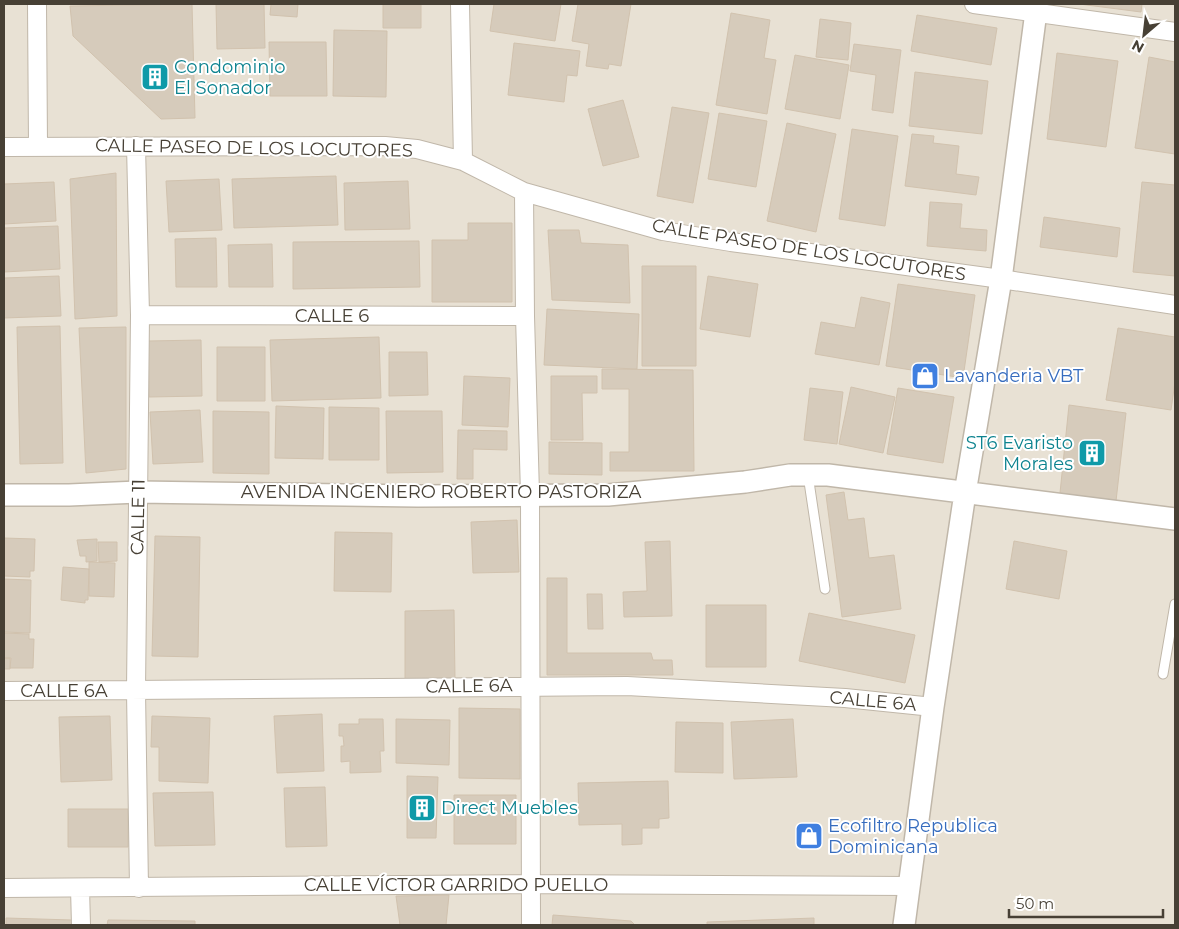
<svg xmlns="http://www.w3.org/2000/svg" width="1179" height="929" font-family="Montserrat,sans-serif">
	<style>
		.residential { fill: #e8e1d4 }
		.building { fill: #d6cbbb; stroke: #d1c2ae }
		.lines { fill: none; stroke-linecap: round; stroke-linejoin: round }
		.service-casing { stroke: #c0b7a9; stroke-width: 11 }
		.minor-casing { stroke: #c0b7a9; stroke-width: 20 }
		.tertiary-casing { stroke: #c0b7a9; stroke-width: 24 }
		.service { stroke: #fff; stroke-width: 9 }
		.minor { stroke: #fff; stroke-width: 18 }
		.tertiary { stroke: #fff; stroke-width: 21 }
		.labels { text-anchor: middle; stroke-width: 4; stroke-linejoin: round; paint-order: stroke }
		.culture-label { font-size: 18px; fill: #0d838f; stroke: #fff; text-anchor: start }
		.street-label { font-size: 18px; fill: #474035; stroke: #fff }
		.shop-label { font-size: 18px; fill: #366cbe; stroke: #fff; text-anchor: start }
	</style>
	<rect width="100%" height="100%" fill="#f4efe6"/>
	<path class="residential" d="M4,4H1175V925H4Z"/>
	<path class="building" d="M192,4L195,118L161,119L73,36L70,6Z
		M216,4H264L265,48L217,49Z
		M271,4H298L297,17L270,15Z
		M383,4H421V28H383Z
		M494,4H561L555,41L490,31Z
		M578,4H631L621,66L609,64L608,69L586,66L589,44L572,41Z
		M1079,4H1142L1141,12Z
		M731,13L770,20L764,58L776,60L767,114L716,105Z
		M917,15L997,28L991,65L911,51Z
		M820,19L851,23L848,60L816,57Z
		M334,30L387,31L386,97L333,96Z
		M269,42H326L327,96H270Z
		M514,43L580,51L577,76L567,75L564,102L508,95Z
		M854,44L901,50L893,113L872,110L876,75L850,71Z
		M1057,53L1118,61L1106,147L1047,139Z
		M795,55L849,65L840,119L785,109Z
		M1149,57L1175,62V154L1135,148Z
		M915,72L988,81L982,134L909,126Z
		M623,100L639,157L603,166L588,109Z
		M672,107L709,113L693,203L657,196Z
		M719,113L767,121L756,187L708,179Z
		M787,123L836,134L816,232L767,221Z
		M852,129L898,136L885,226L839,219Z
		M912,134L934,136L933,143L959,146L956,174L979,177L976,195L905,186Z
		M116,173L117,316L75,319L70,179Z
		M336,176L338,225L234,228L232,179Z
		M219,179L222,230L169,232L166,181Z
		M408,181L410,229L345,230L344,183Z
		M54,182L56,221L4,224V184Z
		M1142,182L1175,185V276L1133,272Z
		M930,202L962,204L960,228L987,230L986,251L927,246Z
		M1044,217L1120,228L1117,257L1040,247Z
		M468,223H512V302H432V240H468Z
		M58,226L60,269L4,272V228Z
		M548,230H579L581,243L628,245L630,303L552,300Z
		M216,238L217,287H176L175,239Z
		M419,241L420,287L293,289V242Z
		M272,244L273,287H229L228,245Z
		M642,266H696V366H642Z
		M59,276L61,316L4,318V278Z
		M708,276L758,284L750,337L700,329Z
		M898,284L975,295L963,378L886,366Z
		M861,297L890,303L879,365L815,354L821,322L855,328Z
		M547,309L639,314L637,369L544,365Z
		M60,326L63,463L20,464L17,327Z
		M126,327V469L86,473L79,328Z
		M1118,328L1175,337V382L1171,410L1106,400Z
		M379,337L381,398L272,401L270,340Z
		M201,340L202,396L149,397L148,341Z
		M217,347H265V401H217Z
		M389,352H427L428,395L389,396Z
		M602,369L693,370L694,471H610V452H629V389H602Z
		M464,376L510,378L508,427L462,425Z
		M551,376H597V393H582L583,440H551Z
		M851,387L895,397L883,453L839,444Z
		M810,388L843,392L837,444L804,440Z
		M898,388L954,397L943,463L887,454Z
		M1069,405L1126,413L1116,501L1060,493Z
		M276,406L324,408L323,459L275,458Z
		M329,407L379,408V460H329Z
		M200,410L203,462L153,464L150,412Z
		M213,411L269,412V474L213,473Z
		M386,411H442L443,472L387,473Z
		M458,430L507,431V450L473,449V479H457Z
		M549,442L602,443V475L549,474Z
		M844,492L848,520L864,518L869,558L894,555L901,609L842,617L826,495Z
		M517,520L519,572L473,573L471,522Z
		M335,532L392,533L391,592L334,591Z
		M155,536L200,537L198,657L152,656Z
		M4,538L35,539L34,571H30V577L4,576Z
		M97,539V561L86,562V556H80L77,540Z
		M670,541L672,616L624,617L623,592L647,591L645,542Z
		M1014,541L1067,551L1059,599L1006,589Z
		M98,542H117V561L99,562Z
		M89,562L115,563L114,597L89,596Z
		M63,567L89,569L88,600H85V603L61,600Z
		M547,578H567V653H651L653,660H672L673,675H547Z
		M4,579L31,580L30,633L4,632Z
		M587,594H602L603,629H588Z
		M706,605H766V667H706Z
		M454,610L455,679H405V611Z
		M809,613L915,635L905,683L799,661Z
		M4,633L29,634V639H34L33,668H10L11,658H4Z
		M4,658H10V669H4Z
		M459,708L520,709V779L459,778Z
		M322,714L324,771L277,773L274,716Z
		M110,716L112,780L61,782L59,717Z
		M152,716L210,718L208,783L159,781V747H151Z
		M359,719H383L384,751H380L381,772L350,773V761L341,762V746H344L343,736H339V724H359Z
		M396,719L450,720L449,765L396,763Z
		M793,719L797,777L734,779L731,722Z
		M676,722L723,723V773L675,772Z
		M407,776L438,777L436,838H407Z
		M668,781L669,818L659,819V828H642V844L622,845V824L579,825L578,783Z
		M325,787L327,846L286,847L284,788Z
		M213,792L215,845L155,846L153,793Z
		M454,795H516V844H454Z
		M68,809H128V847H68Z
		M449,895L446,925H400L396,896Z
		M553,915L631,921L635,925H552Z
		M6,918L72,920V925H6Z
		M814,918V925H707V922Z
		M108,920L195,921V925H107Z"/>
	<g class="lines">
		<defs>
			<path id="service" d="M808,475L825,589
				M1163,674L1175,604"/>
			<path id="minor" d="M37,4L38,146
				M460,4L463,161
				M974,4L1175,32
				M136,146L140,315L136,691L139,888
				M4,147L385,146L417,149L463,161L524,192L663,231L731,242L1001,279L1175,305
				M524,192L525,316L530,494L531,925
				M140,315L525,316
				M4,691L627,686L845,698L933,707
				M4,888L531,884L909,886
				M80,888L81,925"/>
			<path id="tertiary" d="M4,495H69L138,492L418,496L608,495L745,482L790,475H828L1175,519
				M904,925L933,707L965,493L1001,279L1037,4"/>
		</defs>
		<use href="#service" class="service-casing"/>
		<use href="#minor" class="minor-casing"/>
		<use href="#tertiary" class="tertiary-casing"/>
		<use href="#service" class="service"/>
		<use href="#minor" class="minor"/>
		<use href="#tertiary" class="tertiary"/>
	</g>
	<defs>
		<symbol id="building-square" viewBox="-11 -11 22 22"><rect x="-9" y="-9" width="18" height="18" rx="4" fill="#0f9aa8" stroke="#fff"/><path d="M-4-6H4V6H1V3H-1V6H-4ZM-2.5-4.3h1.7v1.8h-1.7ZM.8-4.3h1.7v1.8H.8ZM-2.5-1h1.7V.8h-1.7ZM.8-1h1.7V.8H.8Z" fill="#fff"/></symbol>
		<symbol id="shop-square" viewBox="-11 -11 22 22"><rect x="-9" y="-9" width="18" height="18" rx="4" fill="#3f7fe0" stroke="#fff"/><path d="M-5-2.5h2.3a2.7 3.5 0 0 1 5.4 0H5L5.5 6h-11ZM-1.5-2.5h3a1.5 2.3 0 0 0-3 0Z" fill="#fff"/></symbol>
	</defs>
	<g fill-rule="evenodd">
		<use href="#building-square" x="139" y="61" width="32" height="32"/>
		<use href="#shop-square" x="909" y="360" width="32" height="32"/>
		<use href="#building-square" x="1076" y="437" width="32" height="32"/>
		<use href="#building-square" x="406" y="792" width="32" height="32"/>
		<use href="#shop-square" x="793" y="820" width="32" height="32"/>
	</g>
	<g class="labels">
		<g class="culture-label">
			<text x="174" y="73">Condominio<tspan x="174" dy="21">El Sonador</tspan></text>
			<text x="1073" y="449" text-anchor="end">ST6 Evaristo<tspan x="1073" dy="21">Morales</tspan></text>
			<text x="441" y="814">Direct Muebles</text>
		</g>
		<g class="street-label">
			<text transform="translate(254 148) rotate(1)" y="6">CALLE PASEO DE LOS LOCUTORES</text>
			<text transform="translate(809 250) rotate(9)" y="6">CALLE PASEO DE LOS LOCUTORES</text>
			<text x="332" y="322">CALLE 6</text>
			<text x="441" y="498">AVENIDA INGENIERO ROBERTO PASTORIZA</text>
			<text transform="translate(138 517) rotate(-89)" y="6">CALLE 11</text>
			<text transform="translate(469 686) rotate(-1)" y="6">CALLE 6A</text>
			<text x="64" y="697">CALLE 6A</text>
			<text transform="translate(873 701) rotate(5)" y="6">CALLE 6A</text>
			<text x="456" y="891">CALLE VÍCTOR GARRIDO PUELLO</text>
		</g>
		<g class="shop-label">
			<text x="944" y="382">Lavanderia VBT</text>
			<text x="828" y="832">Ecofiltro Republica<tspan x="828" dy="21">Dominicana</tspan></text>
		</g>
	</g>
	<rect width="1179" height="929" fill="none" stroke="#474035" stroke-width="10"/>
	<g transform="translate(1144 35) rotate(208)" stroke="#ffffff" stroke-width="4" paint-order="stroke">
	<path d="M0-4L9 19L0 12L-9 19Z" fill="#474035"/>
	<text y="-8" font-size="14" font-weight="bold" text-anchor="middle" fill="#474035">N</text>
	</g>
	<path d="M1009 909v8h154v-8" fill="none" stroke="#474035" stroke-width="2.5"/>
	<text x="1016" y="909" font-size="15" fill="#474035" stroke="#ffffff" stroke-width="4" paint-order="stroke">50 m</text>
</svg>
